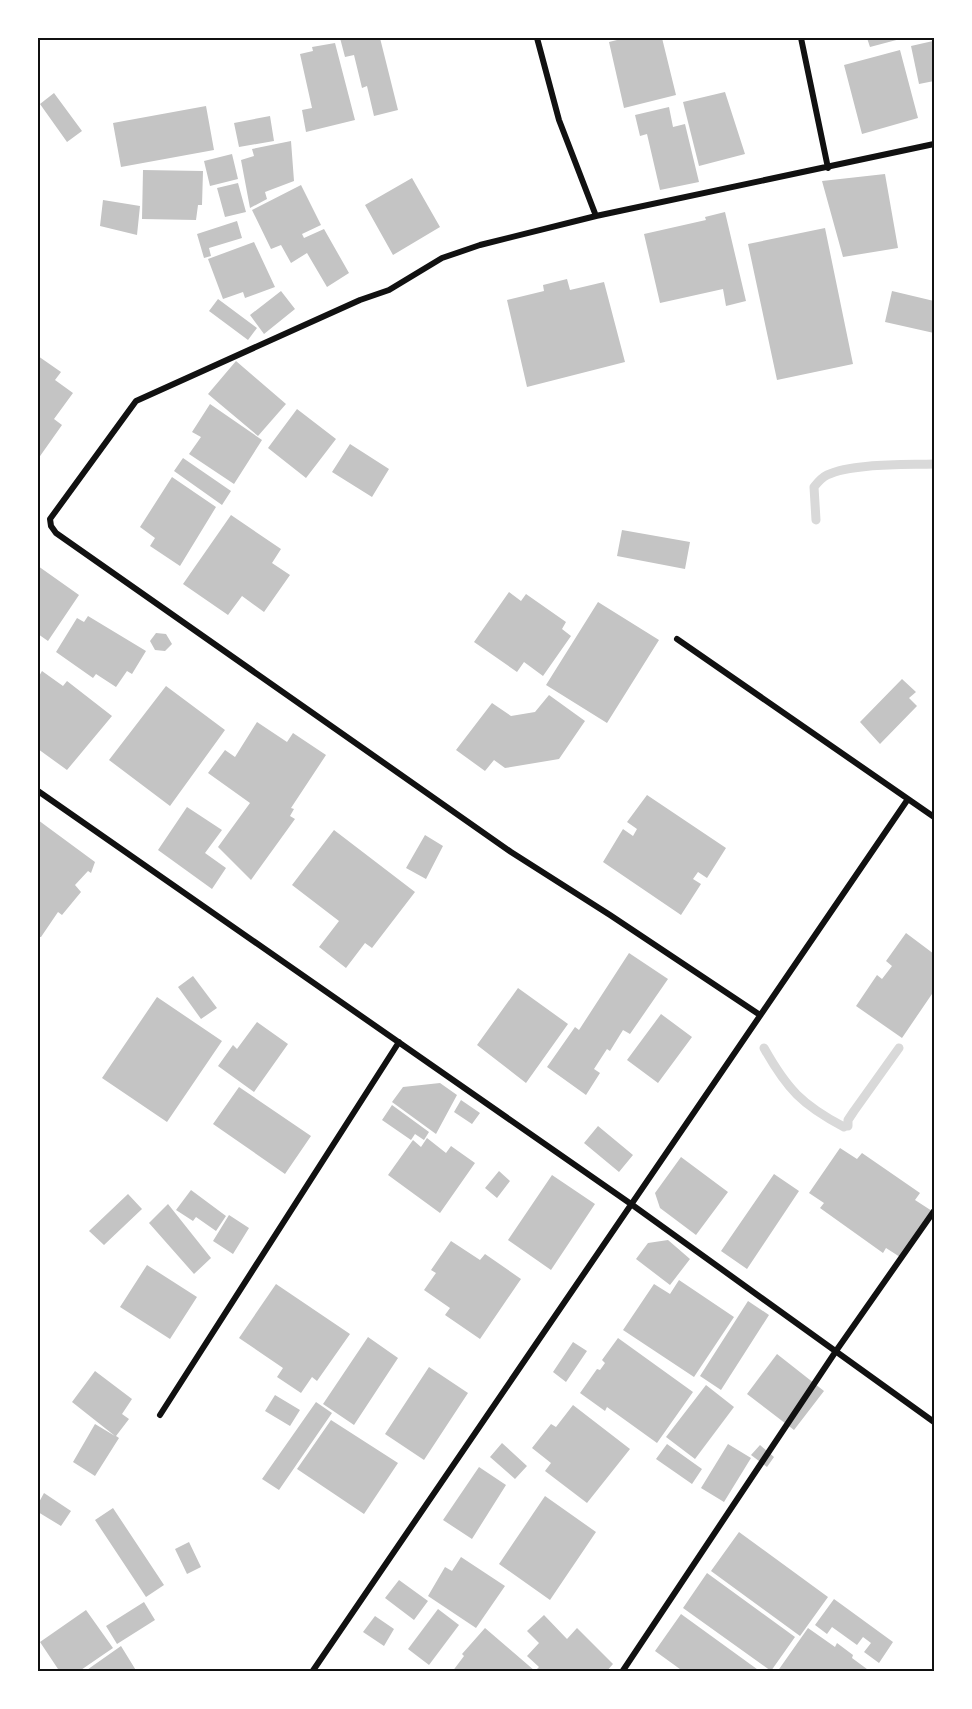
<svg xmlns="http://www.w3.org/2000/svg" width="972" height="1709" font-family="Figtree,sans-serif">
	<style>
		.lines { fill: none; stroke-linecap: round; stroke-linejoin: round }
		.stream { stroke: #d9d9d9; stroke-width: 9 }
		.building { fill: #c4c4c4 }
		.minor { stroke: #111; stroke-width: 6 }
		.neatline { fill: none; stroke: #111; stroke-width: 2 }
	</style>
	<rect width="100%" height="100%" fill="#fff"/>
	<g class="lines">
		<path class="stream" d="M816,520L814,487C818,482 821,478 827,475C852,463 906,465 934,464
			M764,1048C787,1089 802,1105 844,1127
			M848,1126V1120L854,1111L899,1048"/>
	</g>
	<path class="building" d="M340,38H380L398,110L374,116L367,86L362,88L354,55L345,57Z
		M625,38H662L676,95L624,108L609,42Z
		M867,38H904L870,47Z
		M932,38H934V81L919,84L911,46L933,41Z
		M335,43L355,120L306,132L302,110L312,108L300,54L313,51L312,47Z
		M900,50L918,118L862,134L844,65Z
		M725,92L745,154L699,166L683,102Z
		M54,93L82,131L67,142L40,104Z
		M206,106L214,150L121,167L113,123Z
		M669,107L673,127L685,124L699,182L660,190L647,134L640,136L635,115Z
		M270,116L274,141L239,147L234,123Z
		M291,141L294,181L265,192L267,199L250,208L241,160L254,156L252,149Z
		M232,154L238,179L210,186L204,161Z
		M143,170L203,171L202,205H198L196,220L142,219Z
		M885,174L898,248L843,257L822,181Z
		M412,178L440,227L393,255L365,205Z
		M238,183L246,212L225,217L217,188Z
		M301,185L321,225L302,234L304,238L324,229L349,273L327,287L307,253L291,263L281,245L271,249L252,210Z
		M103,200L140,206L137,235L100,226Z
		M725,212L746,301L726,306L723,289L660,303L644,234L706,220L705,217Z
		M237,221L242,238L209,248L211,256L204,258L197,234Z
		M825,228L853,364L777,380L748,244Z
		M254,242L275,287L245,298L243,292L223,299L208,259Z
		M567,279L570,290L604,282L625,362L527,387L507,300L544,291L543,285Z
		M281,291L295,309L264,334L250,315Z
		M892,291L934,301V333L885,322Z
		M218,299L257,328L248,340L209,311Z
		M38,356L61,372L55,380L73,393L54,419L62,425L38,459Z
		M236,361L286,404L258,436L208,394Z
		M210,404L262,440L234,484L189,454L201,437L192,432Z
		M297,409L336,439L306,478L268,448Z
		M350,444L389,469L372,497L332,472Z
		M183,458L231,491L222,505L174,471Z
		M172,477L216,507L180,566L150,546L155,538L140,527Z
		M231,515L281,549L272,563L290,575L264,612L242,596L228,615L183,584Z
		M622,530L690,542L685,569L617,556Z
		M38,566L79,595L48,641L38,634Z
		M509,592L521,601L526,594L566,622L562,629L571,636L543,676L524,662L517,672L474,642Z
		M598,602L659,640L607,723L546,685Z
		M88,616L146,651L132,674L127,671L116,687L96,674L93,678L56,652L77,618L84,622Z
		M156,633L166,634L172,644L165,651L155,650L150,641Z
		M42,671L63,686L67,681L112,716L67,770L38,749V678Z
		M902,679L916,692L909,698L917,706L880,744L860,722Z
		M166,686L225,730L170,806L109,760Z
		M549,695L585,721L559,759L505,768L494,760L485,771L456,750L492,703L511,716L535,712Z
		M257,722L287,742L293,733L326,755L291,808L294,809L290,816L295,819L251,880L218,847L250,803L208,773L225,750L235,757Z
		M647,795L726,848L707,878L698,872L693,879L701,884L681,915L603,862L623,829L633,836L637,829L627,822Z
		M187,807L222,830L205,853L226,868L212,889L158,850Z
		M38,820L95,862L91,873L88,871L75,885L81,892L62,915L58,912L41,937H38Z
		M334,830L415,892L372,948L365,943L346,968L319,947L339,921L292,885Z
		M425,835L443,846L426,879L406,868Z
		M906,933L934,954V991L902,1038L856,1006L877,975L882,979L892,966L886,961Z
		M629,953L668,979L630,1034L623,1030L610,1051L607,1049L594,1069L600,1073L586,1095L547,1067L575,1027L579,1030Z
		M193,976L217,1008L201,1019L178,987Z
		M518,988L568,1024L526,1083L477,1045Z
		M157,997L222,1041L167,1122L102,1078Z
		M661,1014L692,1037L658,1083L627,1060Z
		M257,1022L288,1044L254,1092L218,1066L233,1045L237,1049Z
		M440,1083L457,1095L436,1134L392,1102L403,1087Z
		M239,1087L311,1136L285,1174L213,1124Z
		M461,1100L480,1113L472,1124L454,1112Z
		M392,1105L429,1132L424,1140L415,1134L411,1140L382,1120Z
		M598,1126L633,1155L619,1172L584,1143Z
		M427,1138L446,1153L451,1146L475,1163L440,1213L388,1175L413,1140L421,1147Z
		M840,1148L857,1159L862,1153L920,1193L915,1200L932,1211L900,1257L886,1248L883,1253L820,1208L824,1203L809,1193Z
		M681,1157L728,1192L696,1235L660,1208L655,1193Z
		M499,1171L510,1181L497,1198L485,1188Z
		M774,1174L799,1191L747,1269L721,1251Z
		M552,1175L595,1204L551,1270L508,1240Z
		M191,1190L226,1216L216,1231L196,1217L193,1221L176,1210Z
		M128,1194L142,1209L104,1245L89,1231Z
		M168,1204L211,1258L194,1274L149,1223Z
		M229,1215L249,1228L233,1254L213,1241Z
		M668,1240L690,1259L670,1285L636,1259L648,1243Z
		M451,1241L480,1260L485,1254L521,1279L480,1339L445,1315L450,1308L424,1290L436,1273L431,1270Z
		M147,1265L197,1297L170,1339L120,1307Z
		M679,1280L734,1317L694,1377L623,1330L654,1284L670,1294Z
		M276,1284L350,1334L317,1381L312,1377L301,1393L277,1377L283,1368L239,1338Z
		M748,1301L769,1315L721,1390L700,1376Z
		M368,1337L398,1358L354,1425L323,1404Z
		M618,1338L693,1392L657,1443L607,1407L605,1411L580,1393L597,1369L600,1370L605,1363L602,1360Z
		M573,1342L587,1351L566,1382L553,1372Z
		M777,1354L824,1391L794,1430L747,1394Z
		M429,1367L468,1393L424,1460L385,1434Z
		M95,1371L132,1399L122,1414L129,1419L116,1436L119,1438L95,1476L73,1462L95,1424L115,1436L72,1402Z
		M706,1385L734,1407L695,1459L666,1437Z
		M275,1395L300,1410L290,1426L265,1411Z
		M316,1402L332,1413L279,1490L262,1479Z
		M573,1405L630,1449L587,1503L545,1471L551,1463L532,1448L551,1424L556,1427Z
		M331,1420L398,1463L364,1514L297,1469Z
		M502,1443L527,1466L515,1479L490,1457Z
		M667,1444L702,1469L692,1484L656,1459Z
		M728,1444L751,1458L724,1502L701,1488Z
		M760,1445L774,1457L767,1467L751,1455Z
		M479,1467L506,1485L472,1539L443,1520Z
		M44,1493L71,1511L61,1526L38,1512V1504Z
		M545,1496L596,1532L550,1600L499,1564Z
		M113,1508L164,1585L146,1597L95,1520Z
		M739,1532L828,1597L800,1636L711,1571Z
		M189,1542L201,1567L187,1574L175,1549Z
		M461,1557L505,1586L476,1628L428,1596L445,1567L452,1571Z
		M707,1573L795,1637L771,1671L683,1608Z
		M399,1580L428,1601L414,1620L385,1598Z
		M834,1599L893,1642L879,1663L864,1652L871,1643L863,1637L857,1645L832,1627L827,1634L815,1625Z
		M144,1602L155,1620L117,1644L106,1626Z
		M438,1609L459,1625L429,1665L408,1649Z
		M86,1610L113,1648L78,1672H60L40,1642Z
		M681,1614L761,1672H684L655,1651Z
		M544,1615L567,1639L577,1628L613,1664L606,1672H480L478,1669L475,1672H452L464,1656L462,1654L485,1628L535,1671L539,1667L527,1656L539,1643L527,1631Z
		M375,1616L394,1629L384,1646L363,1632Z
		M808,1628L835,1647L837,1643L853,1655L852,1658L871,1672H777Z
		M121,1646L137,1672H84Z"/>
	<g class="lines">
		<path class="minor" d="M537,38L559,120L596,216
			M801,38L828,168
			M677,639L934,817
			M38,791L631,1204L934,1422
			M760,1015L610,915L511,852L56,533L51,526L50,519L136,401L360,300L389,290L442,258L480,245L596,216L934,144
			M160,1415L399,1042
			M312,1672L908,799
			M622,1672L836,1351L934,1211"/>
	</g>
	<rect width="972" height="1709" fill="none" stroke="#ffffff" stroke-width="78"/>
	<rect x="39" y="39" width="894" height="1631" class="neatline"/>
</svg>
